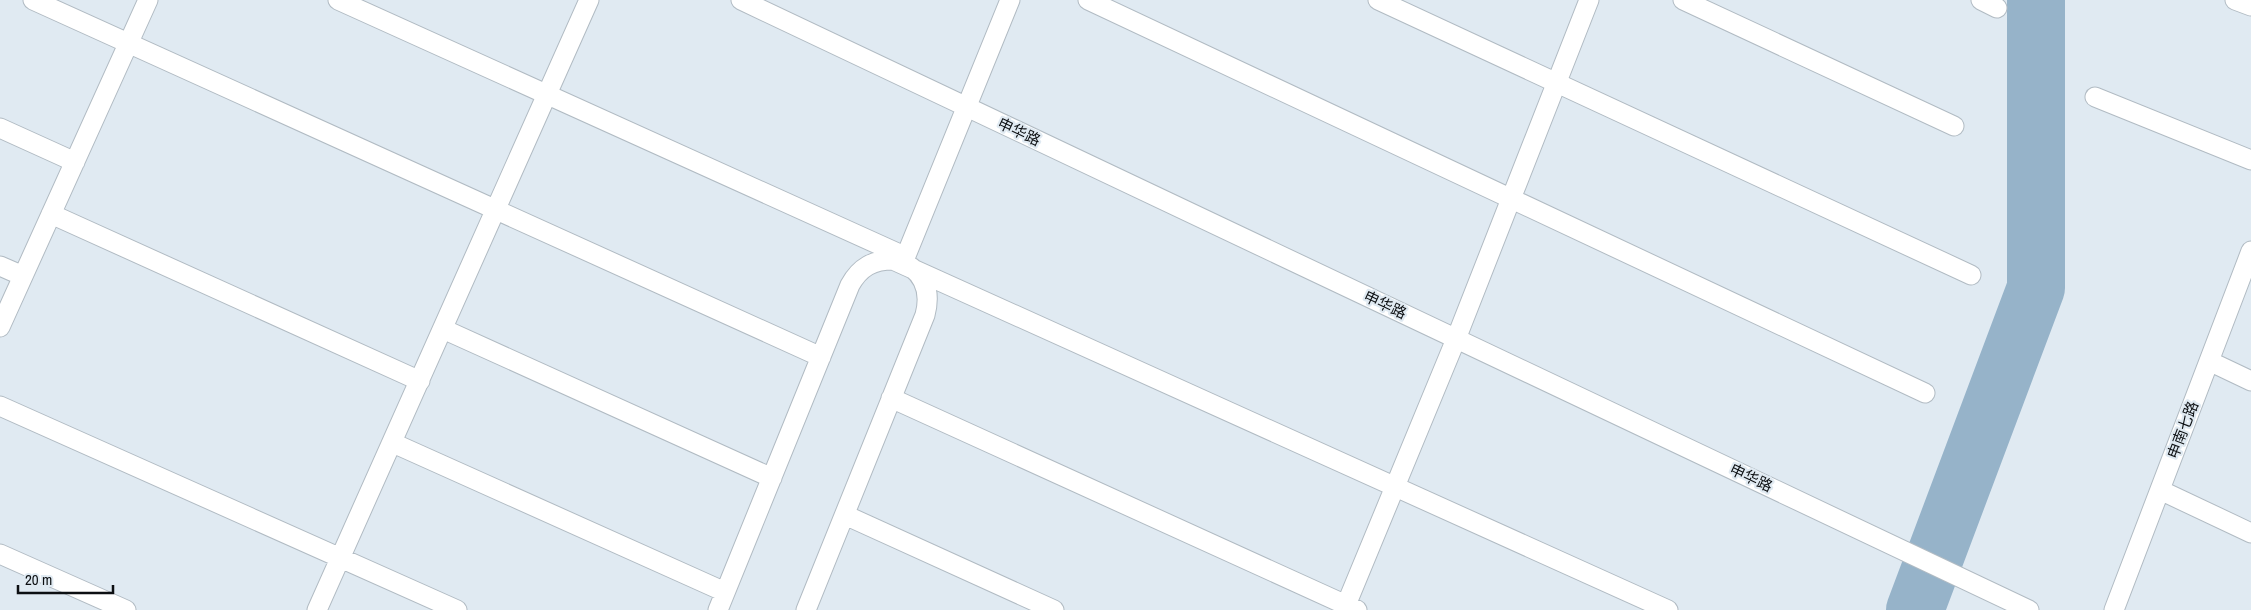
<svg xmlns="http://www.w3.org/2000/svg" width="2251" height="610" font-family="'Archivo Narrow','Noto Sans SC',sans-serif">
	<style>
		.lines { fill: none; stroke-linecap: round; stroke-linejoin: round }
		.river { stroke: #96b3c9; stroke-width: 58 }
		.service-casing { stroke: #b1bbc3; stroke-width: 21 }
		.service { stroke: #fff; stroke-width: 19 }
		.labels { text-anchor: middle; stroke-width: 4.5; stroke-linejoin: round; paint-order: stroke }
		.street-label { font-size: 15px; fill: #0c0f12; stroke: #e0eaf2 }
	</style>
	<rect width="100%" height="100%" fill="#e0eaf2"/>
	<g class="lines">
		<path class="river" d="M1915,610L2036,288V0"/>
		<defs>
			<path id="service" d="M33,0L821,357
				M338,0L904,256
				M741,0L2029,610
				M1088,0L1925,393
				M1378,0L1971,275
				M1683,0L1954,126
				M1981,0L1997,8
				M2235,0L2251,6
				M2095,97L2251,160
				M0,128L75,162
				M51,214L420,381
				M903,263L1010,0
				M0,266L23,276
				M0,327L148,0
				M443,329L772,478
				M2209,361L2251,381
				M891,398L1357,610
				M0,406L457,610
				M393,443L725,592
				M2160,490L2251,533
				M845,515L1054,610
				M0,554L126,610
				M317,610L589,0
				M718,610L850,285C860,267 873,260 893,260L1668,610
				M806,610L925,315C930,296 927,279 911,267
				M1344,610L1456,339L1589,0
				M2114,610L2251,251"/>
		</defs>
		<use href="#service" class="service-casing"/>
		<use href="#service" class="service"/>
	</g>
	<g class="labels">
		<g class="street-label">
			<text transform="translate(1019 132) rotate(25)" y="5">申华路</text>
			<text transform="translate(1385 305) rotate(25)" y="5">申华路</text>
			<text transform="translate(2183 430) rotate(-69)" y="5">申南七路</text>
			<text transform="translate(1751 478) rotate(25)" y="5">申华路</text>
		</g>
	</g>
	<path d="M18 585v8h95v-8" fill="none" stroke="#0c0f12" stroke-width="2.5"/>
	<text x="25" y="585" font-size="15" fill="#0c0f12" stroke="#e0eaf2" stroke-width="4" paint-order="stroke">20 m</text>
</svg>
